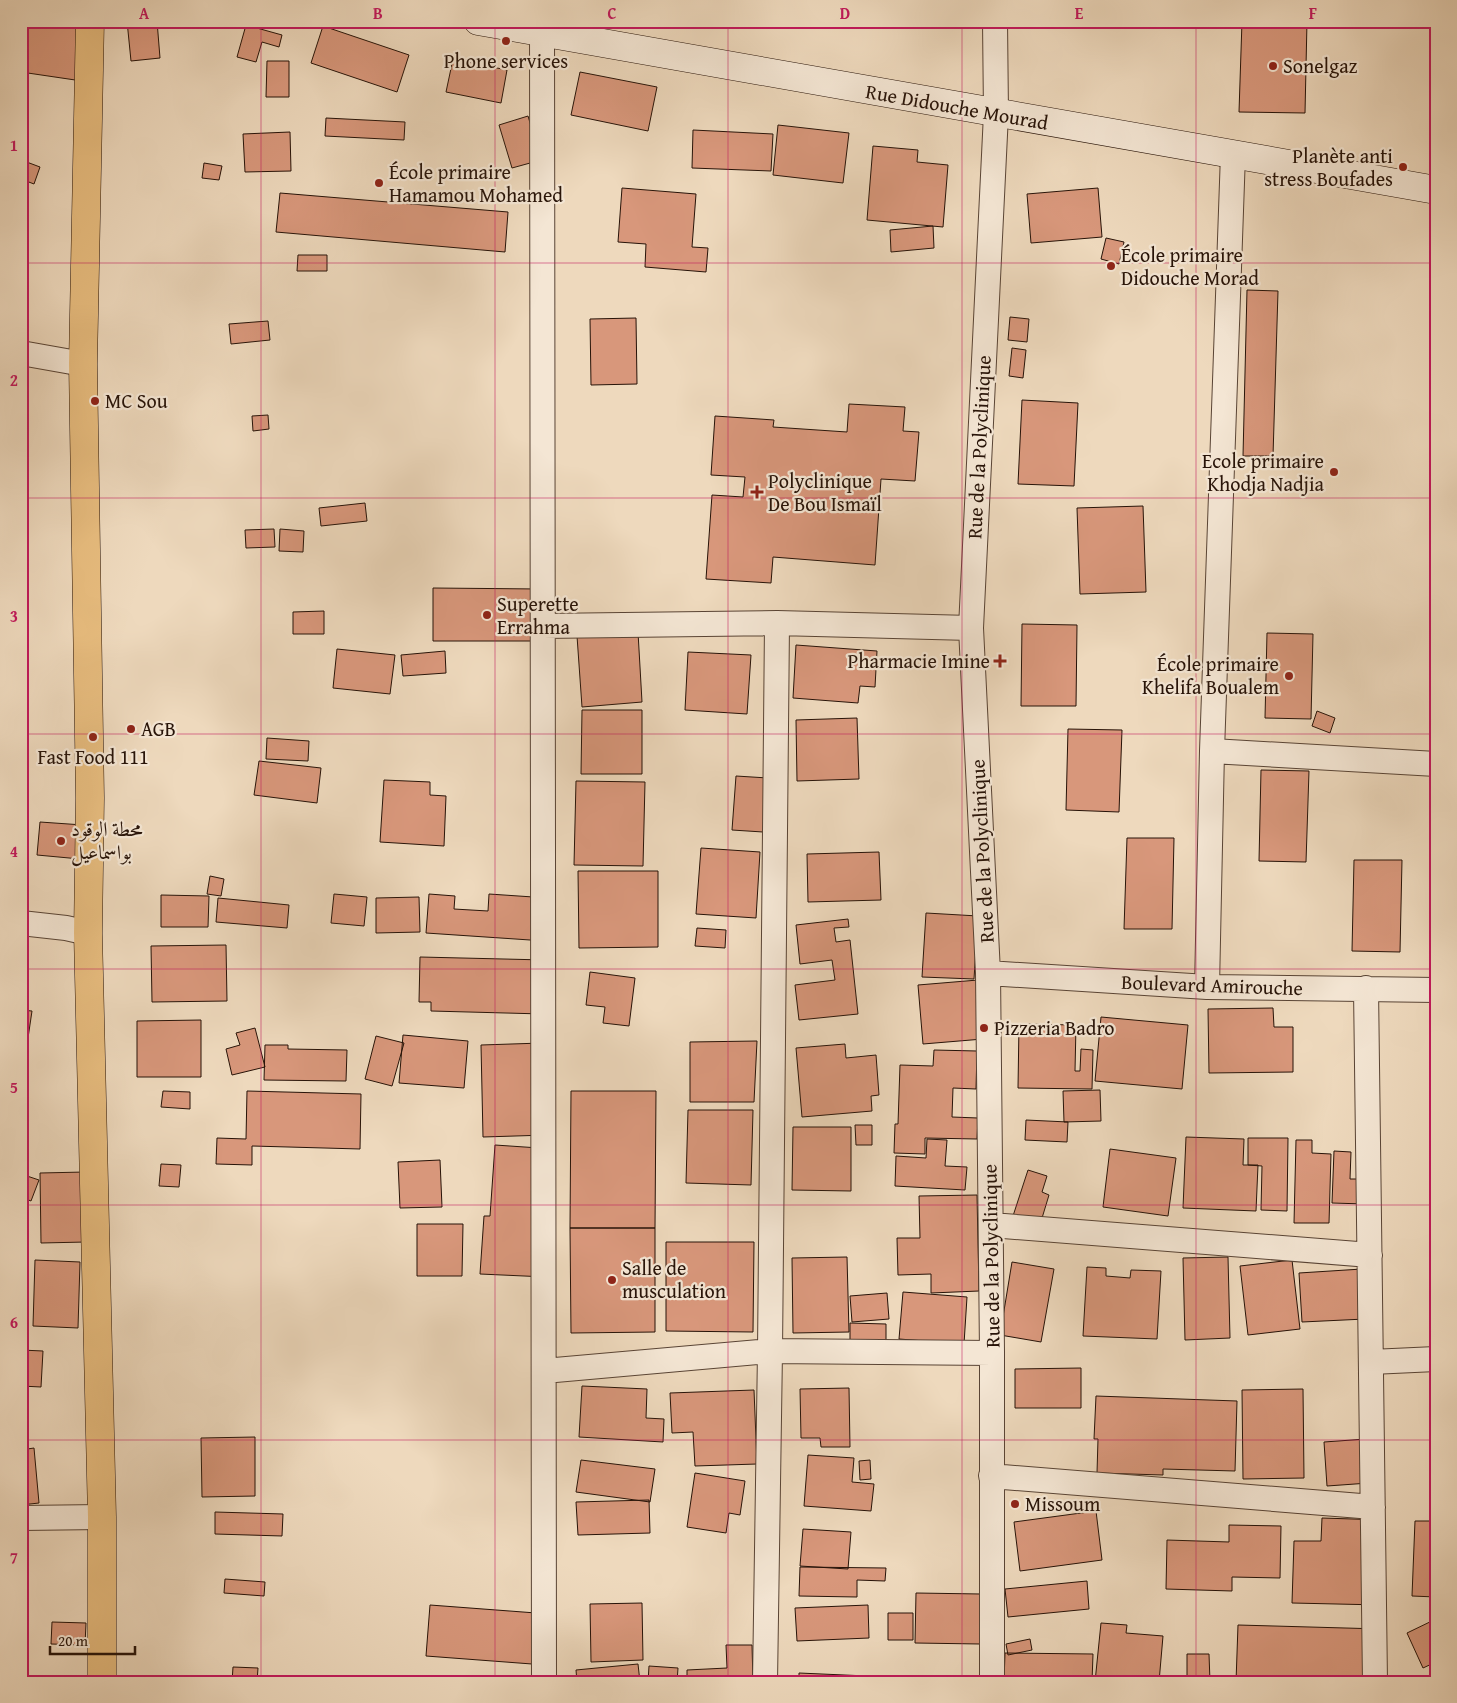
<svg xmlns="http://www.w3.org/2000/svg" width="1457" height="1703" font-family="'Gentium Book Plus',Amiri,serif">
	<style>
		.building { fill: #d8977b; stroke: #271308 }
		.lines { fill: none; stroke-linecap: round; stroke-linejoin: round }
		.street-casing { stroke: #594435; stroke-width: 26 }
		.secondary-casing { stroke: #271308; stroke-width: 29 }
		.primary-casing { stroke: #271308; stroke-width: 29 }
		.street { stroke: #f4e6d4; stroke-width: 24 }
		.secondary { stroke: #f4e6d4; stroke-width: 28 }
		.primary { stroke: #e7bc7e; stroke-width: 28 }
		.grid { fill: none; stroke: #c2185b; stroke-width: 1; stroke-opacity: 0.55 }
		.poi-dot { fill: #8f2418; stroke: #f4e6d4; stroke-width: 2 }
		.labels { text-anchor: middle; stroke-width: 4.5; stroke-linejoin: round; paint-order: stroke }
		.poi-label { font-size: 20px; fill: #271308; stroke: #f4e6d4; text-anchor: start }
		.street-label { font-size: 20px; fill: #271308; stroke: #f4e6d4 }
		.neatline { fill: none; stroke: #c2185b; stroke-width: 2 }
		.grid-label { font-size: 16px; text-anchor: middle; font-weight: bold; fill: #c2185b }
	</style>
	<rect width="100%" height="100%" fill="#eed9bd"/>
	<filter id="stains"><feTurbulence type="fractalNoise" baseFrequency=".004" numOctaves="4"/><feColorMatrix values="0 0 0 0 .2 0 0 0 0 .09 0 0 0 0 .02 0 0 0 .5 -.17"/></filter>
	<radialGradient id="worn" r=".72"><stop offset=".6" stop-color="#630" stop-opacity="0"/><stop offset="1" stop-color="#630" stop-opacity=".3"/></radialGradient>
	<path class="building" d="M26,21H83L82,81L21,72V42H23Z
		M127,21H157L160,58L131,61Z
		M1242,21H1307L1305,113L1239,112Z
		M246,25L282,35L279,47L262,42L256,62L237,57Z
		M323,26L409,55L397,92L311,63Z
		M453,59L507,70L501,103L446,92Z
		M267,61H289V97H266Z
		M580,72L657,87L648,131L571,115Z
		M528,116L541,160L512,168L499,125Z
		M326,118L405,122L404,140L325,136Z
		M778,125L849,133L843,183L773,175Z
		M693,130L773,134L771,171L692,168Z
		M290,132L291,171L245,172L243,134Z
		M873,146L918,150L917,162L948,165L943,227L867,220Z
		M24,161L40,167L34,184L21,179V169Z
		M204,163L222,166L219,180L202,178Z
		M622,188L696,194L692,247L708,248L706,272L645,267L646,244L618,242Z
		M1098,188L1102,237L1031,243L1027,194Z
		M280,193L508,212L505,252L276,232Z
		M933,226L934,248L891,252L890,230Z
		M1106,238L1124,242L1119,264L1101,259Z
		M298,255H327V271H297Z
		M1247,290L1278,291L1273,456H1243Z
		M1010,317L1029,319L1027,342L1008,340Z
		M636,318L637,384L591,385L590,319Z
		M268,321L270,340L231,344L229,324Z
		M1012,348L1026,350L1023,378L1009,376Z
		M1022,400L1078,403L1074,486L1018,484Z
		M849,404L905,407L903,431L919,432L915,481L881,479L875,565L773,557L771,583L706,579L712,495L743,497L745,477L711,475L715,416L774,420L773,427L847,432Z
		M268,415L269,429L253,431L252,416Z
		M365,503L367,521L321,526L319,508Z
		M1143,506L1146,592L1080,594L1077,508Z
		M274,529L275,547L246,548L245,530Z
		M280,529L304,531L303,552L279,551Z
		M433,588L540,589V641H433Z
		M324,611V634H293V612Z
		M1022,624L1077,625L1076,706H1021Z
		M638,632L642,702L582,707L577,636Z
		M1267,633L1313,634L1311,719L1265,718Z
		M796,645L877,651L875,687L860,686L858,703L793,698Z
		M337,649L395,655L390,694L333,688Z
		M445,651L446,673L403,676L401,655Z
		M688,652L751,655L747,714L685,710Z
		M582,710H642V774H581Z
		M1317,711L1335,718L1330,733L1312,726Z
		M857,718L859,779L797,781L796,720Z
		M1068,729L1122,730L1119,812L1066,810Z
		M267,738L309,741L308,761L266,759Z
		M259,761L321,768L317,803L254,795Z
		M1261,770L1309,771L1306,862L1259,861Z
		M736,776L768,778L763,832L732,830Z
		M384,780L430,782V795L446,796L444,846L380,842Z
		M576,781L645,782L643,866L574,865Z
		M40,822L83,825L80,859L37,855Z
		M1127,838H1174L1172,929H1124Z
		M701,848L760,852L756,918L696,914Z
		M879,852L881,900L808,902L807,854Z
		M1354,860H1402L1400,952L1352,951Z
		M578,871H658V947L579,948Z
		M210,876L224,879L221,896L207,894Z
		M334,894L367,897L364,926L331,923Z
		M429,894L455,896L454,909L488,911L489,894L548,898L545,941L426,933Z
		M161,895L209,896L208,927H161Z
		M419,897L420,932L376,933V898Z
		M218,898L289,905L287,928L216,922Z
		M926,913L978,916L974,979L922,977Z
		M848,919L849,927L834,928L836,942L850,940L858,1014L799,1020L795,985L835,980L832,960L800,964L796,925Z
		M697,928L726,930L725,948L695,946Z
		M226,945L227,1001L152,1002L151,946Z
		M420,957L545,960L543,1014L431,1011V1002H419Z
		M590,972L635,978L629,1026L603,1023L605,1007L586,1005Z
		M978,980L983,1039L923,1044L918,985Z
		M1273,1008L1274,1027H1293V1072L1209,1073L1208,1009Z
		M21,1010L32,1011L24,1065H21Z
		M1101,1017L1188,1025L1182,1089L1095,1081Z
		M201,1020V1077H137V1021Z
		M1019,1024L1076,1025L1075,1071H1080L1081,1049L1093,1050L1092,1089L1018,1088Z
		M255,1028L265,1067L232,1075L226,1049L240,1045L236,1033Z
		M403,1035L468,1041L464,1088L399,1083Z
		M376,1036L404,1043L392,1086L365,1079Z
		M757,1041L754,1102H690V1042Z
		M542,1043L547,1135L483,1137L481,1045Z
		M845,1044L846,1058L876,1055L879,1095L871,1096L872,1111L802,1117L796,1048Z
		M265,1045H288V1049L347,1050L346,1081L264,1080Z
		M934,1050L977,1051L976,1089L953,1088L952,1117L978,1118L977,1139L925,1138V1154L894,1153L895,1124H898L900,1065L933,1066Z
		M1436,1072V1168H1433Z
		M1100,1090L1101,1121L1064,1122L1063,1091Z
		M163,1091L190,1092V1109L161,1107Z
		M247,1091L361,1094L360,1149L252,1146V1165L216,1164L217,1138L246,1139Z
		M571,1091H656L655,1228H570Z
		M21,1106H24L28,1154L21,1155Z
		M688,1110H753L751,1185L686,1183Z
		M1026,1120L1068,1122L1067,1142L1025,1140Z
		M855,1125H872V1145H856Z
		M793,1127H851V1191L792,1190Z
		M1186,1137L1244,1139L1243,1165H1258L1256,1211L1183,1208Z
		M1248,1138H1288L1287,1211L1261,1210L1262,1166L1248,1165Z
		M927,1139L947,1140L945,1166L967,1167L965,1190L895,1186L896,1156L926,1158Z
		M1296,1140H1312V1153L1331,1154L1329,1223H1294Z
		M495,1145L554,1149L546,1277L480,1274L484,1216H490Z
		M1110,1149L1176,1158L1168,1216L1103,1207Z
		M1334,1151L1351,1152L1350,1179H1366L1365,1204L1332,1203Z
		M440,1160L442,1207L400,1208L398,1162Z
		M161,1164L181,1165L179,1187L159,1186Z
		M1028,1170L1047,1176L1042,1192L1049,1195L1039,1228L1012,1219Z
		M85,1172L86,1242L41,1243L40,1173Z
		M21,1174L39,1180L31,1201L21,1197Z
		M977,1195L979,1291L931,1293V1274L898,1275L897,1238H920L919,1196Z
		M417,1224H463L462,1276H417Z
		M570,1228H655V1332L571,1333Z
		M666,1242H754L753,1332L666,1331Z
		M847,1257L849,1332L793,1333L792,1258Z
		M1228,1257L1230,1338L1185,1340L1183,1258Z
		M35,1260L80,1262L78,1328L33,1326Z
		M1292,1260L1300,1329L1248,1335L1240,1266Z
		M1012,1262L1054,1269L1041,1342L1000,1335Z
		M1087,1267L1106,1268V1276L1130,1278L1131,1270L1161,1271L1157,1339L1083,1336Z
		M1362,1269L1365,1319L1302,1322L1299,1273Z
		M903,1292L967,1297L964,1344L899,1339Z
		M887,1293L889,1319L852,1322L850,1296Z
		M850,1323L886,1324V1347L850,1346Z
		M21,1350L43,1351L41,1387L21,1386Z
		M1081,1368V1408H1015V1369Z
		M1432,1385H1436V1423H1432Z
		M582,1386L647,1389L646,1418L664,1419L663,1442L579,1437Z
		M849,1388L850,1447H821L820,1438H801L800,1389Z
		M1303,1389L1304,1478L1243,1479L1242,1390Z
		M754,1390L757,1464L695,1466L693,1432L672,1433L670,1393Z
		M1096,1396L1237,1401L1235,1471L1163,1469V1475L1097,1473L1098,1439H1094Z
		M255,1437V1496L202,1497L201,1438Z
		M1366,1439L1369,1483L1327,1486L1324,1442Z
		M34,1448L39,1503L21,1505V1450Z
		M808,1455L854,1458L852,1482L874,1484L871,1511L804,1506Z
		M581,1460L655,1469L650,1502L576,1492Z
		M870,1460L871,1479L860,1480L859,1461Z
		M695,1473L745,1481L740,1515L729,1513L726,1533L687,1527Z
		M649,1500L650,1533L578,1535L576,1502Z
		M1096,1511L1102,1560L1020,1571L1014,1522Z
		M215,1512L283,1514L282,1536L215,1534Z
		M1322,1518L1384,1520L1381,1605L1292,1603L1294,1541H1321Z
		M1415,1521H1436V1597L1412,1596Z
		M1229,1525L1281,1526L1280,1578L1232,1577V1591L1166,1589L1167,1540L1229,1542Z
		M803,1529L851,1532L848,1569L800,1566Z
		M800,1567L886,1568L885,1581L857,1580V1597L799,1596Z
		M225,1579L265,1582L264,1596L224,1593Z
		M1087,1581L1089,1609L1008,1617L1005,1589Z
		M916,1593L981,1594L980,1644L915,1643Z
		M642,1603L643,1660L591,1662L590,1604Z
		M430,1605L536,1613L532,1664L426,1656Z
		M868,1605L869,1638L797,1641L795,1608Z
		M888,1613H913V1640H888Z
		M1436,1619V1662L1423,1668L1407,1633Z
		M52,1622L86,1623L85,1645L51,1644Z
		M1101,1623L1127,1625L1126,1633L1163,1636L1159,1682H1095Z
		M1238,1625L1381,1629L1379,1682H1316V1679H1304V1682H1236Z
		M1030,1639L1032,1650L1008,1655L1006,1644Z
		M726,1645H752L753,1682H687V1670L727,1668Z
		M1005,1653L1093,1654L1092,1682H1004Z
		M1187,1654H1209L1210,1682H1187Z
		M638,1664L640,1682H577L576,1670Z
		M649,1666L678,1668L677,1682H648Z
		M233,1667L258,1668L257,1682H232Z
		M799,1673L890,1677V1682H799Z
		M960,1677V1682H915Z"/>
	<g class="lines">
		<defs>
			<path id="street" d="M542,21L544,1682
				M21,353L83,364
				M543,626L777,623L971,628
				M1212,751L1436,764
				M21,923L66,928L88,933
				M988,973L1207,987L1436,990
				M1207,987L1212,751L1233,154
				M1366,988L1375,1682
				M991,1225L1370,1255
				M1371,1362L1436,1359
				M544,1371L770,1351L992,1353
				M991,1476L1373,1507
				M21,1518L102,1517
				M765,1682L770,1351L777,623
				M992,1682V1353L988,973L971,628L996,114L995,21"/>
			<path id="secondary" d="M478,21L1436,190"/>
			<path id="primary" d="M90,21L83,364L90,798L88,933L102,1517V1682"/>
		</defs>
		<use href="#street" class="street-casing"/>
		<use href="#secondary" class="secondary-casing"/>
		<use href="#primary" class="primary-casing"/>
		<use href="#street" class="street"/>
		<use href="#secondary" class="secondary"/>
		<use href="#primary" class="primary"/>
	</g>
	<path class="grid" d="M261,21V1682M495,21V1682M728,21V1682M962,21V1682M1196,21V1682M21,263H1436M21,498H1436M21,734H1436M21,969H1436M21,1205H1436M21,1440H1436"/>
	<g class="poi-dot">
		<circle cx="506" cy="41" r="5"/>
		<circle cx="1273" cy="66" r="5"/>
		<circle cx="1403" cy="167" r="5"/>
		<circle cx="379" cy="183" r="5"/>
		<circle cx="1111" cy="266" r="5"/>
		<circle cx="95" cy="401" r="5"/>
		<circle cx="1334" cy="472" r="5"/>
		<path d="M754.5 484.5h5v5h5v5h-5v5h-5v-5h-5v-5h5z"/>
		<circle cx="487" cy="615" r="5"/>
		<path d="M997.5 653.5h5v5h5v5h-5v5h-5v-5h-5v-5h5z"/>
		<circle cx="1289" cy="676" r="5"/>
		<circle cx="131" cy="729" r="5"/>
		<circle cx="93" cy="737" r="5"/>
		<circle cx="61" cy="841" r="5"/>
		<circle cx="984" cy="1028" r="5"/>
		<circle cx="612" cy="1280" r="5"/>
		<circle cx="1015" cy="1504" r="5"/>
	</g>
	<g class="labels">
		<g class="poi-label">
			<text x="506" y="68" text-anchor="middle">Phone services</text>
			<text x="1283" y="73">Sonelgaz</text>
			<text x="1393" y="163" text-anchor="end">Planète anti<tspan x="1393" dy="23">stress Boufades</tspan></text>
			<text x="389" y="179">École primaire<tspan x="389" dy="23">Hamamou Mohamed</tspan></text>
			<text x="1121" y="262">École primaire<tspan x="1121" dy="23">Didouche Morad</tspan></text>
			<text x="105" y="408">MC Sou</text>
			<text x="1324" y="468" text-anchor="end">Ecole primaire<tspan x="1324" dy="23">Khodja Nadjia</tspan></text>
			<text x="768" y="488">Polyclinique<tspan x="768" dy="23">De Bou Ismaïl</tspan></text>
			<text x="497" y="611">Superette<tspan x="497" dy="23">Errahma</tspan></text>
			<text x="990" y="668" text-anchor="end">Pharmacie Imine</text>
			<text x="1279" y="671" text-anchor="end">École primaire<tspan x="1279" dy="23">Khelifa Boualem</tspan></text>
			<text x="141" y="736">AGB</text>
			<text x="93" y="764" text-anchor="middle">Fast Food 111</text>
			<text x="71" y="836">محطة الوقود<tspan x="71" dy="23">بواسماعيل</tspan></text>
			<text x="994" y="1035">Pizzeria Badro</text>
			<text x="622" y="1275">Salle de<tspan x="622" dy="23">musculation</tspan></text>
			<text x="1025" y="1511">Missoum</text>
		</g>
		<g class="street-label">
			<text transform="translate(957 107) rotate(10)" y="7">Rue Didouche Mourad</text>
			<text transform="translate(979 447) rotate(-87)" y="7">Rue de la Polyclinique</text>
			<text transform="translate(982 851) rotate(-93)" y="7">Rue de la Polyclinique</text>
			<text transform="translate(1212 985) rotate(2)" y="7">Boulevard Amirouche</text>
			<text transform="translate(991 1256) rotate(-91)" y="7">Rue de la Polyclinique</text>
		</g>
	</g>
	<rect width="1457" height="1703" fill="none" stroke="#eed9bd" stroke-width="55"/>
	<path d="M50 1646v8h85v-8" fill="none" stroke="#271308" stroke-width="2.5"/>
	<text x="58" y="1646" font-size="15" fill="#271308" stroke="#f4e6d4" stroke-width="4" paint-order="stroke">20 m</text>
	<rect x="28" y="28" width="1402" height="1648" class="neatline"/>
	<g class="grid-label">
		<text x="144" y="19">A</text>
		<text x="378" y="19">B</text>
		<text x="612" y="19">C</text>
		<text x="845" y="19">D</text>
		<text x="1079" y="19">E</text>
		<text x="1313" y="19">F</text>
		<text x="14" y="151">1</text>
		<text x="14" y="386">2</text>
		<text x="14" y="622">3</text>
		<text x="14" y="857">4</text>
		<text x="14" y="1093">5</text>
		<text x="14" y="1328">6</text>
		<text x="14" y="1563">7</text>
	</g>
	<rect width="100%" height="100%" filter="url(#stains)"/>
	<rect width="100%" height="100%" fill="url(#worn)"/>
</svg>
